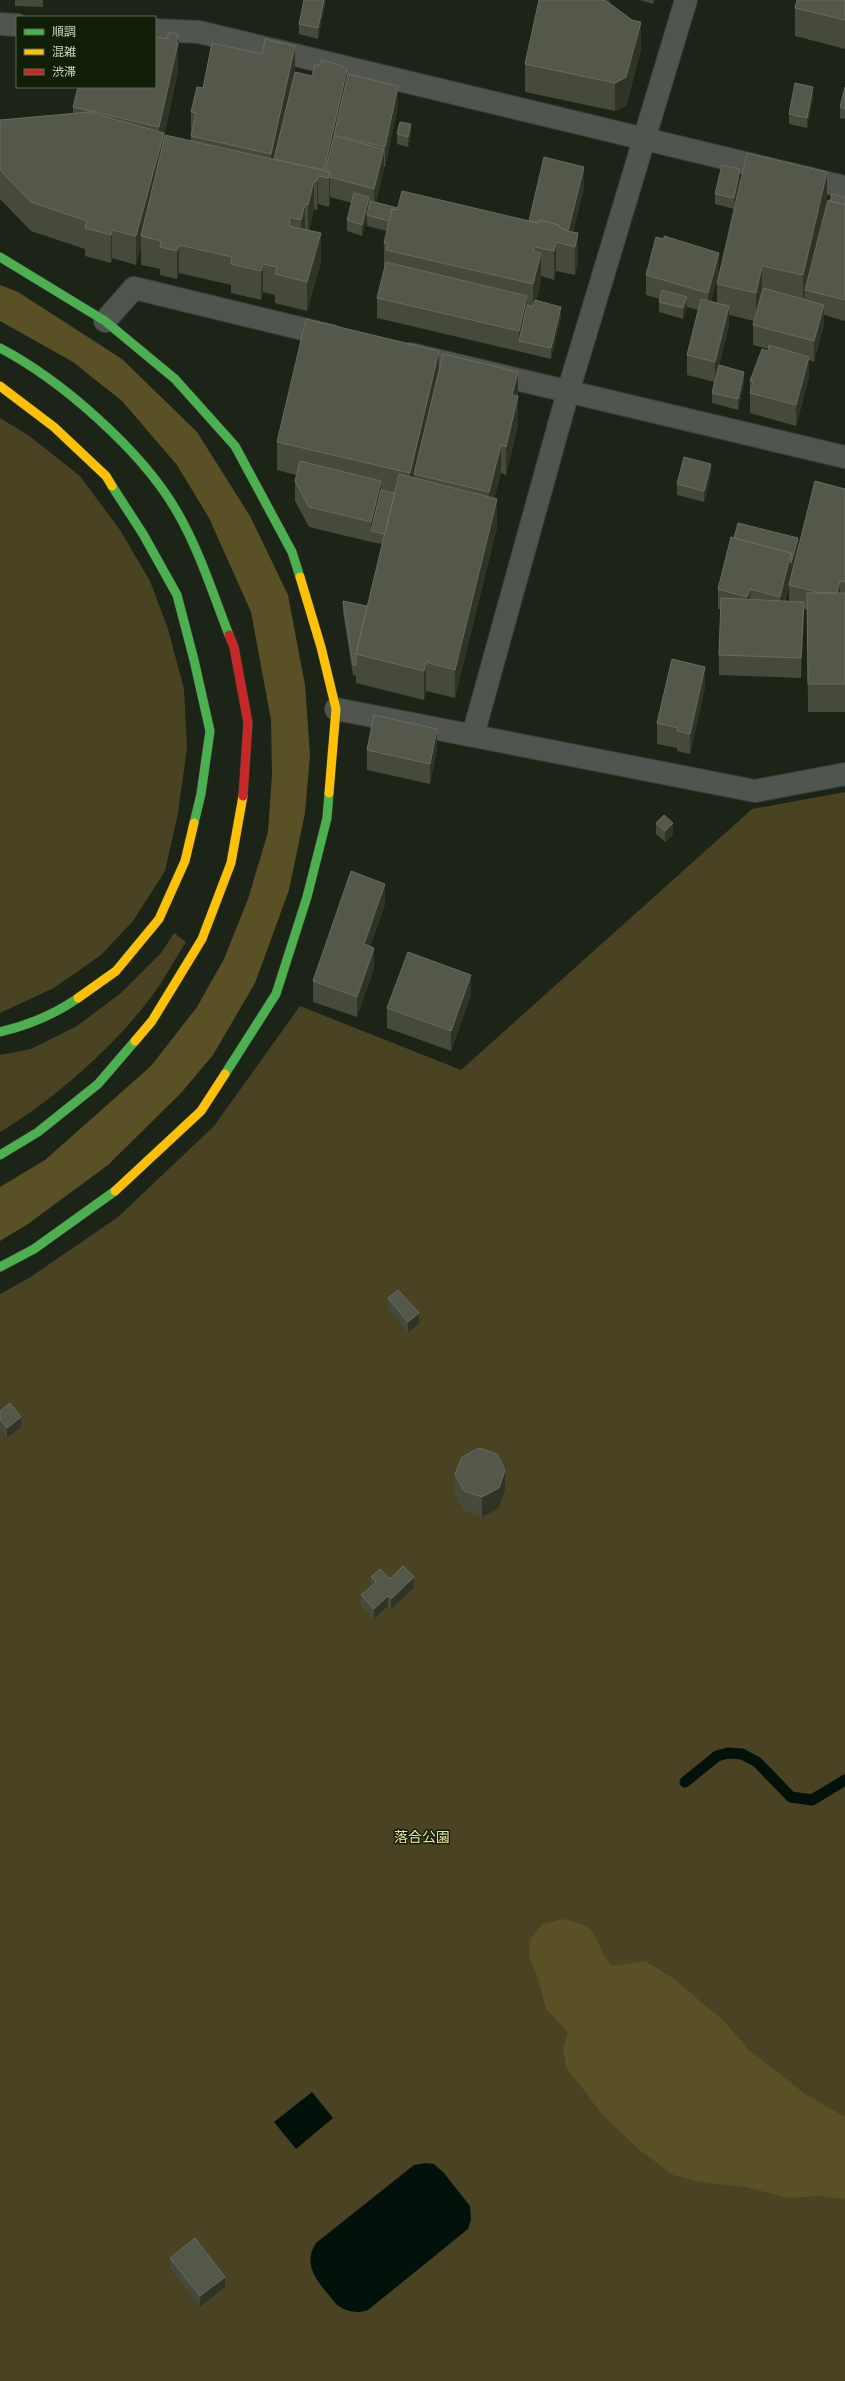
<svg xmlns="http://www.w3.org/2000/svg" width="845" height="2381" font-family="Overpass,'Noto Sans JP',sans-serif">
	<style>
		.green { fill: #494223 }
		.forest { fill: #5a5026 }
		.water { fill: #03110b }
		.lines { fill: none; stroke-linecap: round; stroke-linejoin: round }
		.stream { stroke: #03110b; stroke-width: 11 }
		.street-casing { stroke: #383f34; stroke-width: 24 }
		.fast-casing { stroke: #383f34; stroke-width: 10 }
		.slow-casing { stroke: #383f34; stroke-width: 10 }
		.jam-casing { stroke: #383f34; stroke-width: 10 }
		.street { stroke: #505550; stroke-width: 22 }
		.fast { stroke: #4caf50; stroke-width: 9 }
		.slow { stroke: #ffc107; stroke-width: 9 }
		.jam { stroke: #c62828; stroke-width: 9 }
		.wall { fill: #454a3b; fill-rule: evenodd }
		.shaded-wall { fill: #2f3427 }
		.building { fill: #53584a; stroke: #666c5e }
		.labels { text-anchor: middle; stroke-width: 3; stroke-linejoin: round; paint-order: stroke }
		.park-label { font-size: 14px; fill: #f8e398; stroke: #121f08 }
	</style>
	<rect width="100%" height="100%" fill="#1c2317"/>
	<path class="green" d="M0,418L28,435L80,476L120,530L150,581L168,629L184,689L187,748L178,813L165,871L133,921L101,955L54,988L0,1013Z
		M845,792V2381H0V1294L29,1278L118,1217L214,1126L300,1006L461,1070L752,809Z
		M174,933L186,942C177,956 168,972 159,986C122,1040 56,1099 0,1132V1055L31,1049L77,1026L121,993L161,953Z"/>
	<path class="forest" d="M0,285L18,292L122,359L197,432L250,516L288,595L305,685L310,755L305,813L289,890L255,983L213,1055L181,1093L108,1165L28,1224L0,1241V1187L45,1160L151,1066L197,1007L224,959L248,899L268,832L272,775L271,720L251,612L209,518L177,465L122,401L73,362L0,321Z
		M562,1919C606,1927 589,1938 612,1966L645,1961L674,1979L725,2022L748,2049L805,2094L845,2117V2199L820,2196L788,2198L746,2187L700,2182L673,2175L637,2148L601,2113L566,2067L563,2049L568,2032L546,2009L538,1978L529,1957L530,1939L543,1924Z"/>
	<path class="water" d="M312,2092L333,2118L296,2149L274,2122Z
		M426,2163L434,2164L444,2173L470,2206L471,2220L468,2229L368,2310C357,2314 347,2312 337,2305C322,2286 300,2267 316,2243L414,2165Z"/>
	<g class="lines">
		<path class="stream" d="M685,1782L717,1756L728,1753L742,1754L757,1762L791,1797L812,1800L845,1780"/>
		<defs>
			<path id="street" d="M0,24L17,25
				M155,30L199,32L845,187
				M105,321L134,288L332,336
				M410,354L845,457
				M336,709L755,791L845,774
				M473,735L568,392L686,0"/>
			<path id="fast" d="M0,257L105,321L175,379L235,446L292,552L300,577
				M0,348C61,380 141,450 176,510C199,549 213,594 229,635
				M112,486L143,534L177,595L194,660L210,731L201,794L194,823
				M0,1032C29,1025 54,1015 78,998
				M225,1074L276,994L307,897L327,818L329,793
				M0,1155L38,1132L98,1084L135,1041
				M0,1267L34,1249L115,1191"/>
			<path id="slow" d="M0,386L54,427L106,476L112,486
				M300,577L321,647L336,709L329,793
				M78,998L116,971L159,919L185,861L194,823
				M135,1041L152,1021L202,939L231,863L243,796
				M115,1191L201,1111L225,1074"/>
			<path id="jam" d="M229,635L234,647L248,723L243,796"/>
		</defs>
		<use href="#street" class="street-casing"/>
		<use href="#fast" class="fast-casing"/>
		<use href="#slow" class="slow-casing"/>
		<use href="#jam" class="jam-casing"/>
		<use href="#street" class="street"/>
		<use href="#fast" class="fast"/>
		<use href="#slow" class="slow"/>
		<use href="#jam" class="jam"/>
	</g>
	<path class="wall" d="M15,0H43V7L15,6Z
		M326,0L318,39L299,34V24Z
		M610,0L609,3L641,50L626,106L615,111L525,92V64Z
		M640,0H654L653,4Z
		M845,0V49L795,36V8Z
		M178,43V71L164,136V141L191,140V112L203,88L295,73L312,76L319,66L343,68L347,77L398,106L385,167H384V169L376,202L398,208L529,221L584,187L573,232L578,262L575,275L556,271L554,280L541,276V282L536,301L561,317L551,359L377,318V298L384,270V243L387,231L367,226V218L362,236L347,231V220L352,203L330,197L329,207L318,204L317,210L314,209L309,231L321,262L307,311L275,303V295L263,292L261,300L231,293V285L179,273L177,279L160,275V269L141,265V245L136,265L112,258L111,263L85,256V249L31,231L0,199V120L73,114V107L155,87Z
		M845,87V119L840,118V107Z
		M813,98L807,128L789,124V114Z
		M397,134L411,135L408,147L397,144Z
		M740,180L734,209L715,204V194Z
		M845,197V321L824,315V325L814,362L809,360V377L796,426L750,413V381L768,349L753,345V325L754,321L729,315V326L719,365L744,382L738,410L712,403V393L714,382L687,375V355L698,310L687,307L683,319L659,312V302L660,299L646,295V275L719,273L711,301L717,303V284L827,201L815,250L830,201Z
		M439,372L518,396V425L506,475L501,473L494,499L497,527L455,698L426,691L424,700L356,683V676L353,675L343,612V601L367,606L382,544L371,542V539V542L309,527L295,501V481L296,475L277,470V442Z
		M711,474L704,502L677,495V484Z
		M845,489V712H808L807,610L804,609L801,678L719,675V655L721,609H718V589L798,547ZM794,565L789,585V601H785Z
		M705,687L690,754L677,751V748L657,744V723Z
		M437,749L430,784L367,770V750Z
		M656,823L673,834L665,842L656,834Z
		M385,904L370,947L374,968L357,1017L313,1002V981Z
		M471,995L451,1051L387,1028V1008Z
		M388,1298L419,1324L408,1333L388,1309Z
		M0,1411L21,1427L7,1438L0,1429Z
		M455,1474L505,1490L499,1508L482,1517L464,1511L455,1494Z
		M371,1577L390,1579L414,1588L391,1609L388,1606L374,1619L361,1606V1595L371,1586Z
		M170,2258L225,2287L200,2307L170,2268Z"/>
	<path class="shaded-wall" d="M324,0H326L318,39V28Z
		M603,0H610L603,28Z
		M641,22V50L626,106L615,111V83Z
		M178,34V46V43V71L164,136V161L141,236V245L136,265V236L159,149V127Z
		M295,46V74L271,182V154Z
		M343,66V86L347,69V90L334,135V145L323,177V173Z
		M398,86V106L385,167V147Z
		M813,87V98L807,128V118Z
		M411,124V135L408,147V137Z
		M384,149V169L374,209V189Z
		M584,167V187L570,245L568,233Z
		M740,169V180L734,209V198Z
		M330,172V200L329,207V178Z
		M827,172V201L806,290H805V293L803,304V275Z
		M318,176V204L317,210V181Z
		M314,181V209L308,233V205Z
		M369,197V208L367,215V218L362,236V225Z
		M305,204V233L301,248V220Z
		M112,230V258L111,263V235Z
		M321,233V262L307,311V282Z
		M578,233V262L575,275V247Z
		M556,242V271L554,280V251Z
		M179,245V273L177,279V251Z
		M541,253V282L533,313V284Z
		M719,253V273L708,313V293Z
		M263,264V292L261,300V271Z
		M762,266V294L756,321V293Z
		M527,296V316L519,341V351V331Z
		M687,297V308L683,319V308Z
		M824,305V325L814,362V341Z
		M729,306V326L715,382V362Z
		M561,307V317L551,359V348Z
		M439,351V379L414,474V483L410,502V473Z
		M809,357V377L796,426V405Z
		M518,372V400V396V425L506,475V447L512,395Z
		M744,372V382L738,410V399Z
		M501,445V473L489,520V492Z
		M711,464V474L704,502V491Z
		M381,481V501L371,531V542V522Z
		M497,499V527L455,698V670Z
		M798,538V548L780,617V597L791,553Z
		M840,581V601L836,597Z
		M750,589V609L747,617V597Z
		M804,602V622L801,678V658Z
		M426,662V691L424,700V671Z
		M705,667V687L690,754V734Z
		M437,729V749L430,784V764Z
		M673,823V834L665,842V831Z
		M385,884V904L364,965V944Z
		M374,948V968L357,1017V997Z
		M471,975V995L451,1051V1031Z
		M419,1313V1324L408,1333V1322Z
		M21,1417V1427L7,1438V1428Z
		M505,1470V1490L499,1508L482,1517V1497Z
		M414,1577V1588L391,1609V1599Z
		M388,1596V1606L374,1619V1609Z
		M225,2277V2287L200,2307V2296Z"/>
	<path class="building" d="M304,0H324L318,28L299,24Z
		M539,0H605L632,20L641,22L626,77L615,83L525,64Z
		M797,0H845V20L795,8Z
		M169,32L178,34L176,43H178L159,127L73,107L78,87H155V37L167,39Z
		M265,39L295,46L271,154L191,136L196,113L191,112L197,87L203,88L212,43L262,54Z
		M321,60L343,66V68L347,69L324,170L274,159L295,72L312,76L315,64L319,66Z
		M348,74L398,86L385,147L334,135Z
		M795,83L813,87L807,118L789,114Z
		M845,87V109L840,107Z
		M89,112L164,133L136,236L112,230L111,235L85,228L87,221L31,202L0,170V120Z
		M400,122L411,124L408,137L397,134Z
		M165,135L330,172L329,178L318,176L317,181H314L308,205L305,204L301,220L290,217L289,226L321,233L307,282L275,274L277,267L263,264L261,271L231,264L232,257L179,245L177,251L160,247L161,241L141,236Z
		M334,136L384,149L374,189L330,177V172L325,171Z
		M747,153L827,172L803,275L762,266L756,293L717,284Z
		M544,157L584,167L568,231L559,227V225L539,220L538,223L529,221Z
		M722,165L740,169L734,198L715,194Z
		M402,191L538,223L539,220L559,225V227L567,231L578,233L575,247L556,242L554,251L535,247L533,251L541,253L533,284L386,250L388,244L384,243L392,209L397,210Z
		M354,193L369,197L362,225L347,220Z
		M832,194L845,197V205L830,201Z
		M828,200L845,205V300L805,290Z
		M370,201L398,208L397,210L392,209L389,221L367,215Z
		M664,236L719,253L708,293L646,275L656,237L664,239Z
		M386,262L527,296L519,331L377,298Z
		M763,288L824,305L814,341L753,325Z
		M662,290L687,297L683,308L659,302Z
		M701,299L729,306L715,362L687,355Z
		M535,300L561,307L551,348L519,341L527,305L533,307Z
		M306,319L439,351L410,473L277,442Z
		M769,345L809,357L796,405L750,393L753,382L750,381L762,349L768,351Z
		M443,354L518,372L512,395L518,396L506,447L501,445L489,492L414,474Z
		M719,365L744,372L738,399L712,393Z
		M684,457L711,464L704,491L677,484Z
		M300,461L381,481L371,522L309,507L295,481Z
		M399,474L497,499L455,670L426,662L424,671L356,654Z
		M815,481L845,489V582L840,581L837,593H822L789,585Z
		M381,490L395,493L385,534L371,531Z
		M738,523L798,538L791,563V553L734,538Z
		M731,537L791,553L780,597L750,589L747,597L718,589Z
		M807,593H845V684H808Z
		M721,598L804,602L801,658L719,655Z
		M343,601L367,606L356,654V665H353Z
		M672,659L705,667L690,734L677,731L678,728L657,723Z
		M374,715L437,729L430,764L367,750Z
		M664,815L673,823L665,831L656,823Z
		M351,871L385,884L364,944L374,948L357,997L313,981Z
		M408,952L471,975L451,1031L387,1008Z
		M398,1290L419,1313L408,1322L388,1298Z
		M10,1403L21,1417L7,1428L0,1419V1411Z
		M479,1448L497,1454L505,1470L499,1488L482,1497L464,1491L455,1474L462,1457Z
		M403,1566L414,1577L391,1599L388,1596L374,1609L361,1595L376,1582L371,1577L380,1569L390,1579Z
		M195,2238L225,2277L200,2296L170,2258Z"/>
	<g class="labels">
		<g class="park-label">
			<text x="422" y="1842">落合公園</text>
		</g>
	</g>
	<rect x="16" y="16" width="140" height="72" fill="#121f08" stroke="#5c6854"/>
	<rect x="24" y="29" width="20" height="6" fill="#4caf50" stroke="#5c6854"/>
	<text x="52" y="36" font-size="12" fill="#cbd5c6">順調</text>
	<rect x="24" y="49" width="20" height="6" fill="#ffc107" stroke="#5c6854"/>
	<text x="52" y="56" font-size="12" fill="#cbd5c6">混雑</text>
	<rect x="24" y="69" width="20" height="6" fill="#c62828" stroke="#5c6854"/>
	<text x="52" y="76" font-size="12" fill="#cbd5c6">渋滞</text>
</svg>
